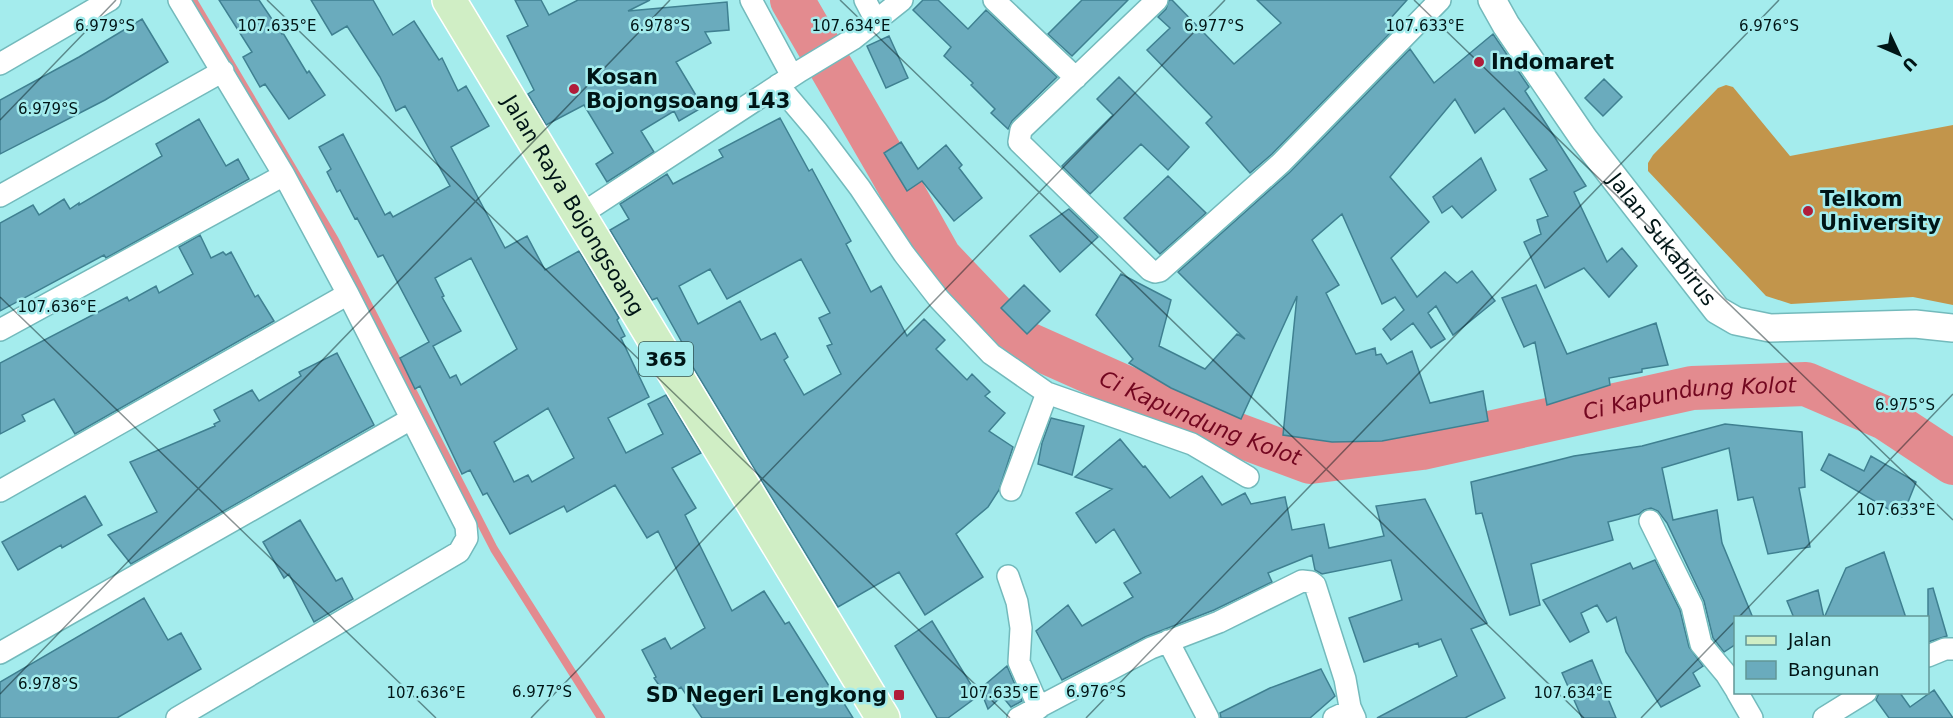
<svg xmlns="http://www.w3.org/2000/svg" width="1953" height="718" font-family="'DejaVu Sans',sans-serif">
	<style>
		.forest { fill: #c2954b }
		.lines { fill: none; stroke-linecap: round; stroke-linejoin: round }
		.stream { stroke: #e38b8f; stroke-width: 8 }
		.river { stroke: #e38b8f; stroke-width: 44 }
		.building { fill: #6aabbd; stroke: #3f8091; stroke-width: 1.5; fill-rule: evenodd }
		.minor-casing { stroke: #73babc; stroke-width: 24 }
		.tertiary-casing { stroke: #73babc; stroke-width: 30 }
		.primary-casing { stroke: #fff; stroke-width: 36 }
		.minor { stroke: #fff; stroke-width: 21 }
		.tertiary { stroke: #fff; stroke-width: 27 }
		.primary { stroke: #d0eec5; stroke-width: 33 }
		.ticks { fill: none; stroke: #001516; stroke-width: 1.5; stroke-opacity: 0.45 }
		.poi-dot { fill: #b01d3a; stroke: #a4eced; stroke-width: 2 }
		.labels { text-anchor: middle; stroke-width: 5; stroke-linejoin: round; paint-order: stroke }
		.shield { fill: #a4eced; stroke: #315656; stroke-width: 1.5 }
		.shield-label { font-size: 20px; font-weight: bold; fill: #001516 }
		.poi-label { font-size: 21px; font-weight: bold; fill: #001516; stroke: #a4eced; text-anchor: start }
		.street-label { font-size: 21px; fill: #001516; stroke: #a4eced }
		.water-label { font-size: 22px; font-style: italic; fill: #730720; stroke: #a4eced }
		.ticks-label { font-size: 15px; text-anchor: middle; fill: #001516; stroke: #a4eced; stroke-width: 5; stroke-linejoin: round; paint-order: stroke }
	</style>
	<rect width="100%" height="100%" fill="#a4eced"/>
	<path class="forest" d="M1726,85L1733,87L1790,156L1953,125V305L1913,297L1791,304L1766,296L1648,171V163L1653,155L1718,88Z"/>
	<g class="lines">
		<path class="stream" d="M193,0L335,240L494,549L601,718"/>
		<path class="river" id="s1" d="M792,0L891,171L940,258L1017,339L1203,422L1310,462L1422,448L1692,388L1806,384L1885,418L1953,463"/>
	</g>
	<path class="building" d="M219,0H259L282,34L283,33L307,73L309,71L325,95L289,119L265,84L260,87L243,57L252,52Z
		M311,0H373L393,35L414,21L439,60L442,58L458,91L466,86L489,126L451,147L505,248L527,236L545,270L579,251L619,318L617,320L625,336L621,338L649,397L608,418L626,453L663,434L648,404L666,395L701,453L672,468L696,508L685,515L732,611L764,591L785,624L789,622L834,694L837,692L853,718H702L681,687L667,697L654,678L656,677L642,650L665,638L671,649L705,628L658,531L647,538L615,485L567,512L564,506L510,534L487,493L483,495L470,470L462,474L420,386L415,389L400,358L429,342L383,255L378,257L357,218L355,219L340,190L337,192L327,172L331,169L319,147L343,134L385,215L390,212L393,217L450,186L405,106L396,111L380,77L347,26L332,35ZM471,258L517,349L461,385L456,375L450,378L433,346L461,331L442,297L444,296L435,278ZM548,408L574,458L532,482L528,475L514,482L494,442Z
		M515,0H541L549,15L578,0H650L628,11L727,2L729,30L705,32L711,43L676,62L703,107L679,121L674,111L641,131L654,152L607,182L596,164L613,153L584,105L546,125L528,94L534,90L507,36L528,26Z
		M923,0H938L968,29L986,10L1057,77L1012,121L1008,129L991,113L995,109L971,85L973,83L944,56L951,47L913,10Z
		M1082,0H1128L1072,56L1048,34Z
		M1169,0H1172L1234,64L1281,23L1257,0H1407L1389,20L1395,28L1272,154L1250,173L1206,123L1212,117L1147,50L1170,28L1158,17L1166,9Z
		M142,19L168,62L105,100L0,154V100L79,57Z
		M1493,34L1529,87L1525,91L1586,186L1574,192L1607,262L1622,248L1637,266L1609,297L1584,268L1545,288L1524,242L1541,234L1537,220L1548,216L1530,179L1547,170L1504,108L1475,133L1455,99L1390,177L1429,222L1391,258L1417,297L1445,272L1457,283L1472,271L1495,301L1453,335L1436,306L1428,313L1445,339L1431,348L1413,323L1391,340L1383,329L1404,310L1395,297L1382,304L1342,214L1312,240L1339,285L1326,293L1356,354L1375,348L1376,355L1381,354L1387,364L1412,351L1430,403L1483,391L1488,421L1382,441L1332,442L1283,435L1297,296L1241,419L1171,388L1129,363L1133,359L1096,315L1121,274L1171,300L1159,346L1205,369L1237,334L1245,339L1178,272L1290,172L1410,49L1434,83Z
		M889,36L908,78L886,88L867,46Z
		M1119,77L1189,147L1168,170L1141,144L1090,194L1062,166L1113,115L1097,99Z
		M1604,79L1622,97L1603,116L1585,98Z
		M780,118L809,171L812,169L851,241L846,244L871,292L881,286L907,336L924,319L945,340L936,349L967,380L972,374L990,392L985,396L1005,413L989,431L1013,447L999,490L988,507L956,534L983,577L925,615L899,572L838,607L691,364L693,362L657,298L652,300L610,230L629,219L620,204L667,174L673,184L723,157L719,150ZM801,259L830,313L819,318L832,344L827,346L841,374L804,395L784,360L788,357L775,333L761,340L740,301L698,324L679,286L710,269L727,299Z
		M199,119L226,166L238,159L249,179L106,258L104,255L0,311V223L33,205L39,215L64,199L70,209L79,203V205L162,156L156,144Z
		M901,142L918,169L946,145L962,165L959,168L982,198L954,221L922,181L907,191L884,153Z
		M1481,158L1496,190L1462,218L1452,206L1442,213L1433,197Z
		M1168,176L1206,213L1160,254L1124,218Z
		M1069,209L1098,237L1060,272L1030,236Z
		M200,235L211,258L223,252L226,255L231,252L255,297L258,295L274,321L75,434L54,399L22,415L25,421L0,434V363L127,297L129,301L156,286L159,293L193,274L179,247Z
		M1024,285L1050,311L1027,334L1001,308Z
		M1536,285L1567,354L1656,323L1668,365L1642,369V372L1609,378L1610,385L1547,405L1535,342L1524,347L1502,298Z
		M337,353L374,425L131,564L108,535L157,512L130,462L215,426L214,424L220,421L214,410L252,390L259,401L301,376L299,372Z
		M1051,418L1084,426L1072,475L1038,464L1042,443Z
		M1725,424L1802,432L1805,487L1799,488L1810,547L1768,554L1753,497L1738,500L1729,448L1662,468L1673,520L1717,510L1722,543L1753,618H1736V644L1724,652L1713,638L1704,601L1667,523L1658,511L1651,508L1644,510L1639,514L1608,522L1613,540L1531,564L1540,605L1510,615L1482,513L1476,514L1471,482L1574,456L1642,446Z
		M1120,439L1143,467L1145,466L1170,498L1202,476L1222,505L1245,493L1251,504L1285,497L1292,530L1324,524L1329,548L1384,536L1376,506L1425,499L1487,623L1471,629L1505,698L1465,718H1377L1457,676L1441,639L1419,647L1418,643L1364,662L1349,618L1402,600L1391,560L1322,574L1315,570L1312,555L1268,573L1272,582L1214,610L1145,637L1062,680L1036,631L1068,605L1082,626L1133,597L1124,583L1141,573L1114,529L1096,543L1076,513L1112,489L1075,477Z
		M1829,454L1864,471L1871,456L1916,482L1902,517L1821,470Z
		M85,496L102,525L62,548L61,545L18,570L2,542Z
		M300,520L336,581L342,578L353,599L314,622L289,574L284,578L263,542Z
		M1884,552L1906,618H1824L1846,568Z
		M1655,560L1680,610L1689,647L1703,666L1693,673L1700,686L1661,707L1626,652L1616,617L1607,622L1597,605L1581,613L1589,632L1570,642L1543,600L1630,563L1633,569Z
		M1933,588L1947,636L1928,642V589Z
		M1818,590L1824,618H1794L1787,601Z
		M144,598L168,640L181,633L201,669L117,718H0V682Z
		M932,621L978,696L948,718H937L895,646Z
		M1592,660L1616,718H1582L1562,673Z
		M1007,666L1022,701L1011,707L1002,696L988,709L980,689Z
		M1321,669L1335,696L1310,718H1221L1220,713L1270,688Z
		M1934,690L1953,718H1889L1876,700L1879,693H1900L1910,707Z"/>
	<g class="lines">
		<defs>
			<path id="minor" d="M751,0L792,76
				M865,0L876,21
				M994,0L1076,78
				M1157,0L1021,130L1019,142L1150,270L1155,272L1160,271L1281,163L1440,0
				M0,64L110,0
				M778,85L817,131L860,188L904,254L939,299L991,354L1047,393L1192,444L1248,477
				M0,196L223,71
				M580,215L800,71L853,39L902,0
				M0,330L284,175
				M1011,490L1047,393
				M0,491L348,294
				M1650,521L1692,606L1701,644L1726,674L1736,690
				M1008,576L1017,602L1021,628L1019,662L1039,708
				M1168,641L1208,718
				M0,653L411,419
				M1928,656L1945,649H1953
				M1737,692L1752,718
				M177,718L459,552L467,538L466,526L348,294L284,175L179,0
				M1018,718L1151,648L1219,622L1302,581L1311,582L1315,585L1345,679L1350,707L1355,718
				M1334,718L1351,710
				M1824,718L1866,692"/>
			<g id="tertiary">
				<path id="s2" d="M1492,0L1506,25L1584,139L1717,310L1736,321L1770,328L1915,324L1953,328"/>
			</g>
			<g id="primary">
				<path id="s3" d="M449,0L883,718"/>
			</g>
		</defs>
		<use href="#minor" class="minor-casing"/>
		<use href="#tertiary" class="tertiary-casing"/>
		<use href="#primary" class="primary-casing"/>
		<use href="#minor" class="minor"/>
		<use href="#tertiary" class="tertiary"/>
		<use href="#primary" class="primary"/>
	</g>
	<path class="ticks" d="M267,0L1010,718M840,0L1584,718M1414,0L1953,520M0,120L116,0M0,297L436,718M1738,618L1953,394M0,694L670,0M531,718L1225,0M1086,718L1779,0M1641,718L1736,620"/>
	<g class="poi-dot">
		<circle cx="1479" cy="62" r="6"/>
		<circle cx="574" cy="89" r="6"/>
		<circle cx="1808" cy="211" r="6"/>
		<rect x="893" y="689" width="12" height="12" rx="3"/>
	</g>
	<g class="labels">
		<rect class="shield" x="639" y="342" width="54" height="34" rx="4.5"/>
		<g class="shield-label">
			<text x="666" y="366">365</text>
		</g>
		<g class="poi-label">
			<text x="1491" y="69">Indomaret</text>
			<text x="586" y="84">Kosan<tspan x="586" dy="24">Bojongsoang 143</tspan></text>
			<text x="1820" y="206">Telkom<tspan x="1820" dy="24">University</tspan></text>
			<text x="887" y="702" text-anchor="end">SD Negeri Lengkong</text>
		</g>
		<g class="street-label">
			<text dy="7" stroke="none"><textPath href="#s3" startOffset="240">Jalan Raya Bojongsoang</textPath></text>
			<text dy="7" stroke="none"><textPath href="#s2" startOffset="294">Jalan Sukabirus</textPath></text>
		</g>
		<g class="water-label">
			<text dy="8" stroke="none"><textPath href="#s1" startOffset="1113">Ci Kapundung Kolot</textPath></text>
			<text dy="8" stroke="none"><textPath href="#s1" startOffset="609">Ci Kapundung Kolot</textPath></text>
		</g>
	</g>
	<g class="ticks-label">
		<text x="277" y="31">107.635°E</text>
		<text x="1425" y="31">107.633°E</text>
		<text x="851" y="31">107.634°E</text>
		<text x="105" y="31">6.979°S</text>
		<text x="660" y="31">6.978°S</text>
		<text x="1214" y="31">6.977°S</text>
		<text x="1769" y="31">6.976°S</text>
		<text x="48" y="114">6.979°S</text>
		<text x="57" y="312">107.636°E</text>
		<text x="1905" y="410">6.975°S</text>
		<text x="1896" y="515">107.633°E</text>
		<text x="48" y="689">6.978°S</text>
		<text x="542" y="697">6.977°S</text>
		<text x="1096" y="697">6.976°S</text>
		<text x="426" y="698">107.636°E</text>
		<text x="999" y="698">107.635°E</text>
		<text x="1573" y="698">107.634°E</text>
	</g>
	<rect x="1734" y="616" width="195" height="78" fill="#a4eced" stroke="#629697" stroke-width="1.5"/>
	<rect x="1746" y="636" width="30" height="9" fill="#d0eec5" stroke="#629697" stroke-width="1.5"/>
	<text x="1788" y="646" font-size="18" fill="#001516">Jalan</text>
	<rect x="1746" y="661" width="30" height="18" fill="#6aabbd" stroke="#629697" stroke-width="1.5"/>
	<text x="1788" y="676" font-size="18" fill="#001516">Bangunan</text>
	<g transform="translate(1899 54) rotate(134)" stroke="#a4eced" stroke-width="4.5" paint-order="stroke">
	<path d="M0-4.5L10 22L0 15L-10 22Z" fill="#001516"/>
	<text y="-9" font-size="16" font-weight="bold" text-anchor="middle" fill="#001516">U</text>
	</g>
</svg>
